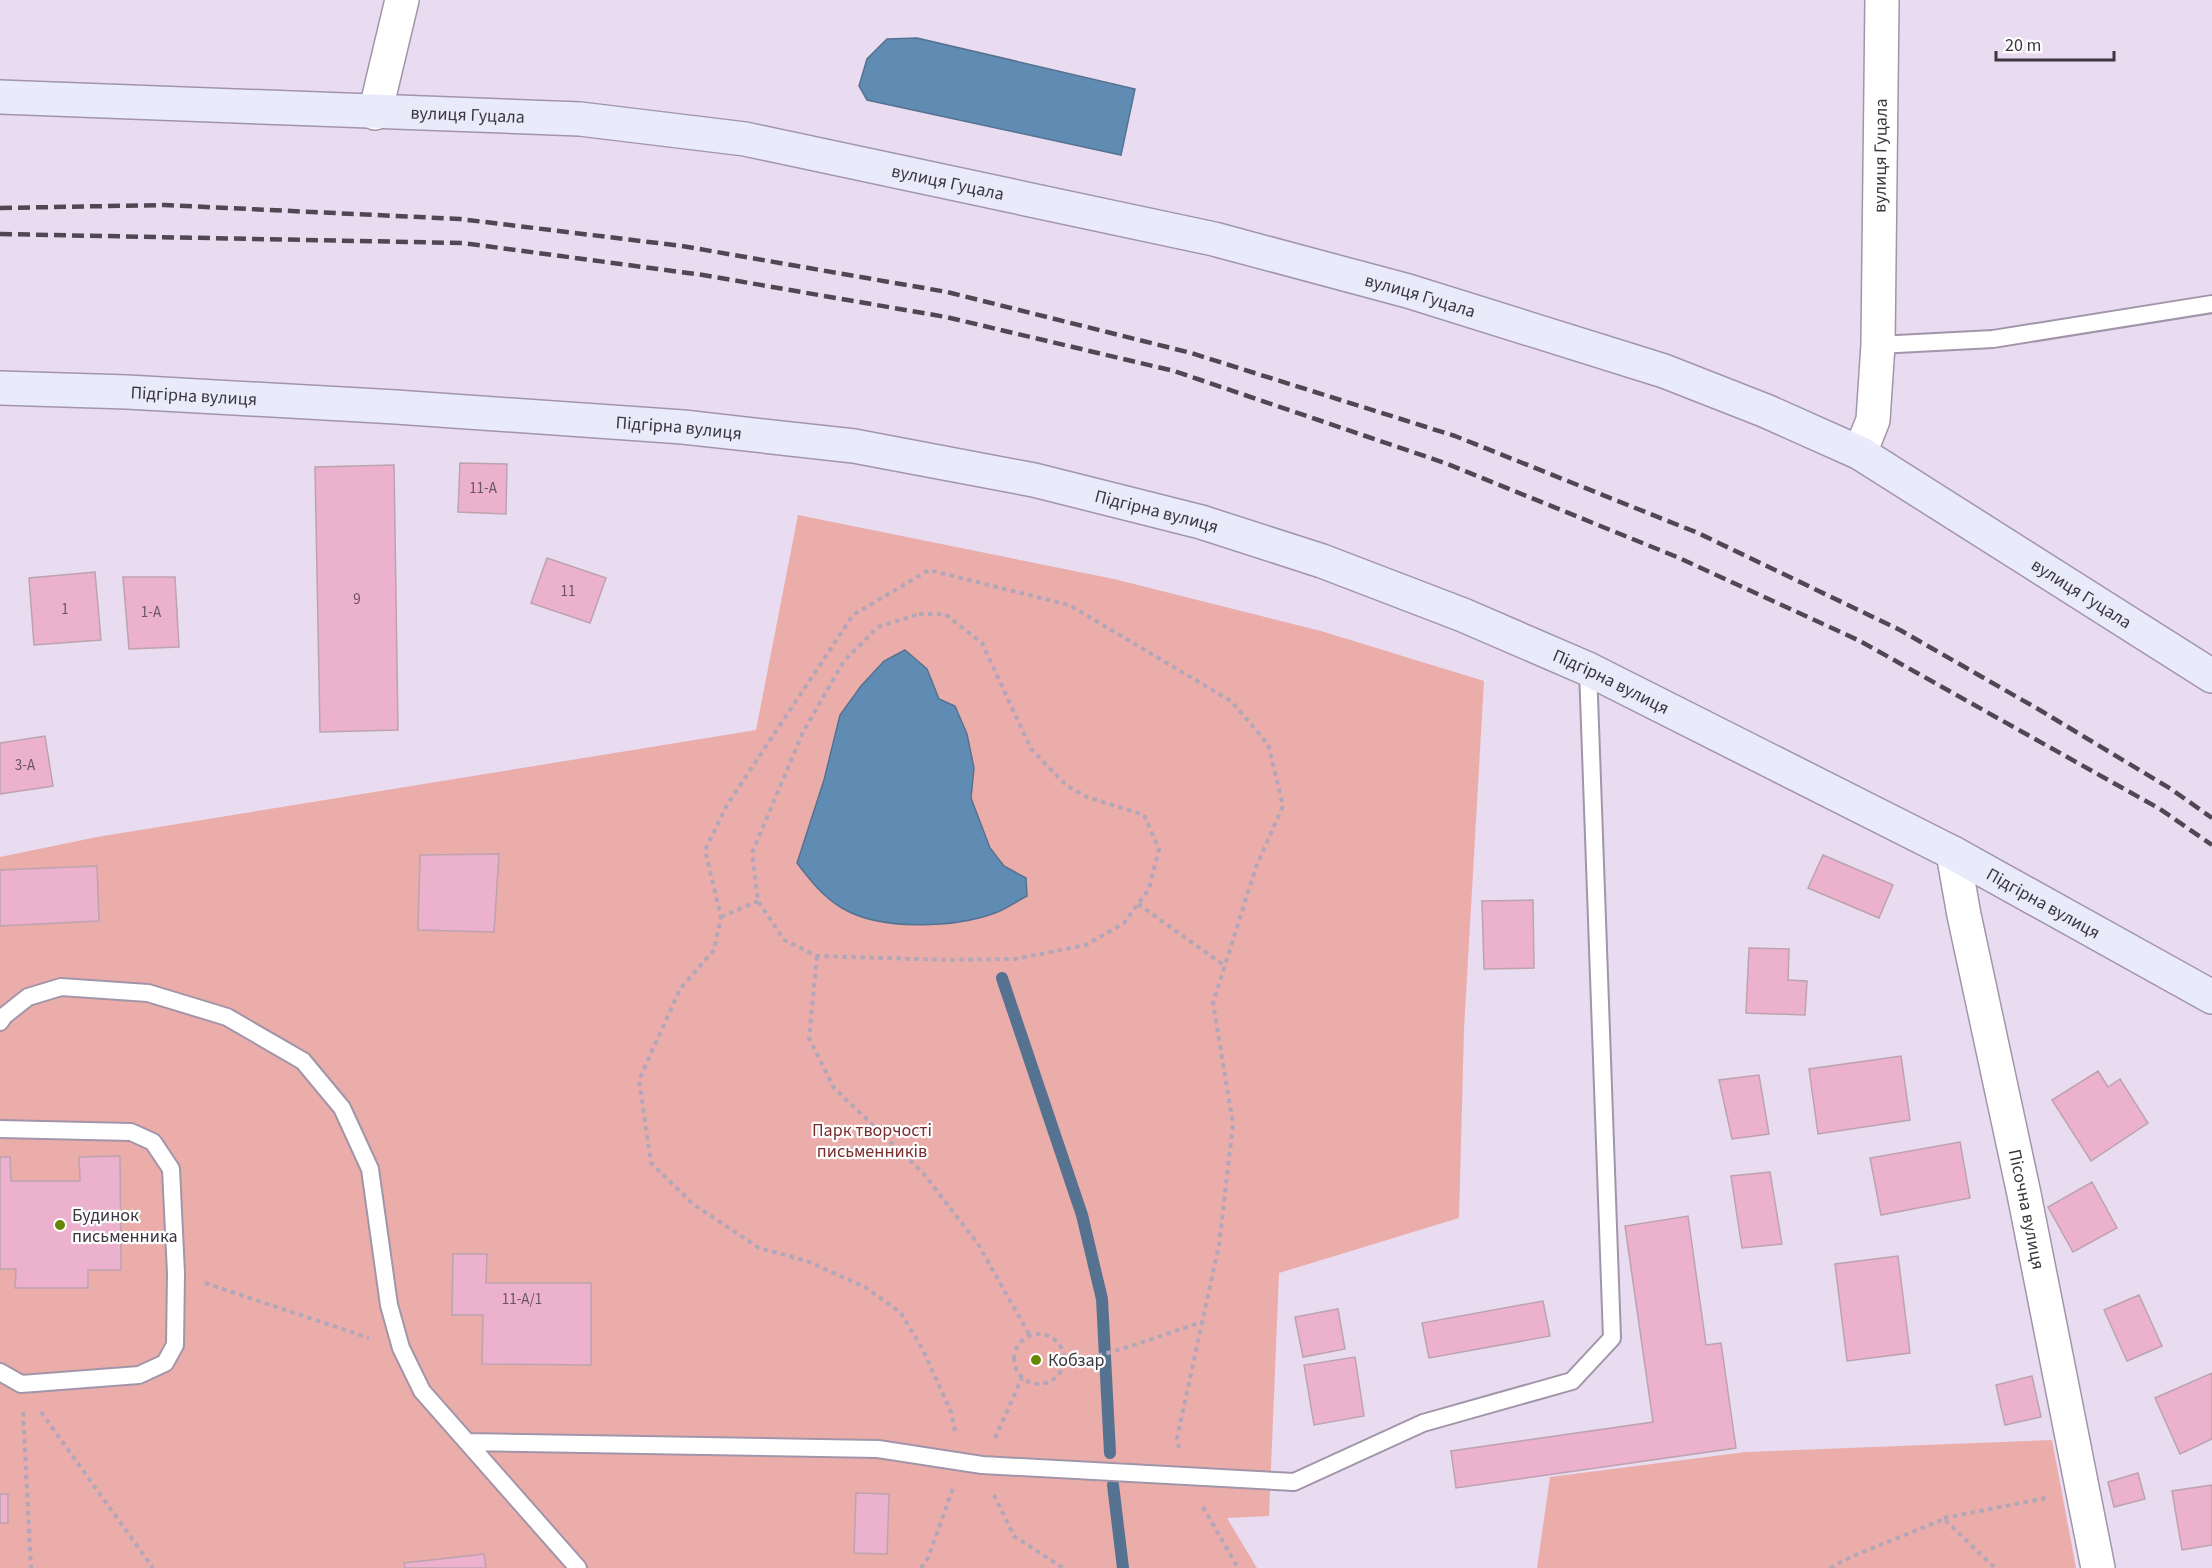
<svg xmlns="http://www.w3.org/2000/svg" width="2212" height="1568" font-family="'Source Sans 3',sans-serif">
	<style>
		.green { fill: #ebadaa }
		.water { fill: #608cb3; stroke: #557290; stroke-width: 1.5 }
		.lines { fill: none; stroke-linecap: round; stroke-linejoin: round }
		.stream { stroke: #557290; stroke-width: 12 }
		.building { fill: #ecb1cd; stroke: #bca3ae; stroke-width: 1.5 }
		.lane-casing { stroke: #a295a9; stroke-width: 20 }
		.street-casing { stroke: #a295a9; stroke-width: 36 }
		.secondary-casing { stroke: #a295a9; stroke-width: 36 }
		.path { stroke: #b2a7b8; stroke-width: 4; stroke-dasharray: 4.5 4.5; stroke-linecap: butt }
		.lane { stroke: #fff; stroke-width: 16 }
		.street { stroke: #fff; stroke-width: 33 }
		.secondary { stroke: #e9eafa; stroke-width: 33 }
		.rail { stroke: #4f4852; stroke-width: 4.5; stroke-dasharray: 12 6; stroke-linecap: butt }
		.poi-dot { fill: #678702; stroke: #fff; stroke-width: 2 }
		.labels { text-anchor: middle; stroke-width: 4.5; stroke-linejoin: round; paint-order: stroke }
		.number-label { font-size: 15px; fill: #685562 }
		.street-label { font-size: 18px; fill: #3c363f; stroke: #fff }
		.park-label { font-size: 18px; fill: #792d2d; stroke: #fff }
		.poi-label { font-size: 18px; fill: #3c363f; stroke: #fff; text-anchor: start }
	</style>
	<rect width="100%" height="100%" fill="#e9dbf0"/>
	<path class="green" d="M798,515L1114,579L1321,631L1484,681L1464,1029L1459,1218L1279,1273L1269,1516L1227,1518L1257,1568H0V857L97,837L756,730Z
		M2052,1440L2076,1568H1537L1550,1477L1746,1452Z"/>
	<path class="water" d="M917,38L1135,89L1121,155L867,100L859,86L867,59L887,39Z
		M905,650L927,669L939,699L955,706L967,734L974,768L971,798L990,848L1004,866L1026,878L1027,896C1017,901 1006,909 995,913C954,928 880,931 842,908C823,897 810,880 797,863L824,780L840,715L861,686L884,661Z"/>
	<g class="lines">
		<path class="stream" d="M1002,978L1082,1215L1102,1299L1110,1453
			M1113,1485L1123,1568"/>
	</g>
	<path class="building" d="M460,463L507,464L506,514L458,512Z
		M394,465L398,730L320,732L315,467Z
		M547,558L606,578L590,623L531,603Z
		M95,572L101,640L34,645L29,578Z
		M123,577H175L179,647L129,649Z
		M45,736L53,786L0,794V743Z
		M499,854L494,932L418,930L420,855Z
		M1823,855L1893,885L1879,918L1808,888Z
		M97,866L99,921L0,926V870Z
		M1533,900L1534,968L1484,969L1482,901Z
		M1749,948L1789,949L1788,980L1807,981L1805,1015L1746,1013Z
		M1901,1056L1910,1120L1818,1134L1809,1069Z
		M2098,1071L2108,1087L2120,1079L2148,1123L2091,1161L2052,1100Z
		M1759,1075L1769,1134L1732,1139L1719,1080Z
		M1960,1142L1970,1198L1881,1215L1870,1158Z
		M120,1156L121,1270H88V1288H15L16,1269H0V1157H10L11,1181H80L79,1157Z
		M1770,1172L1782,1244L1742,1248L1731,1176Z
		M2092,1182L2117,1228L2073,1252L2048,1207Z
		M1688,1216L1706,1345L1721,1343L1736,1448L1456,1488L1451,1451L1653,1422L1625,1226Z
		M453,1254H487L486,1283H591V1365L482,1364L483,1315H452Z
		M1898,1256L1910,1353L1847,1361L1835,1264Z
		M2139,1295L2162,1346L2127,1361L2104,1310Z
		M1543,1301L1550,1336L1429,1358L1422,1323Z
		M1338,1309L1345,1349L1303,1357L1295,1317Z
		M1355,1357L1364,1416L1314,1425L1304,1365Z
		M2212,1373V1439L2180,1454L2155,1398Z
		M2032,1376L2041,1417L2005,1425L1996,1385Z
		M2138,1473L2145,1499L2114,1507L2108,1482Z
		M2212,1485V1545L2182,1550L2172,1491Z
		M856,1493L889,1494L887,1554L854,1553Z
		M0,1494H8V1523H0Z
		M484,1554L486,1568H405L404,1563Z"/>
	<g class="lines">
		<defs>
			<path id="lane" d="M1878,345L1993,339L2212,304
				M0,1022L4,1016L28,997L61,987L148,993L227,1017L303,1061L342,1108L370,1169L389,1305L401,1348L422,1391L578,1568
				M0,1129L131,1132L153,1142L171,1169L176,1273L175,1345L165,1363L139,1375L21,1384L0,1372
				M468,1442L878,1449L982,1465L1294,1482L1423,1423L1572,1381L1612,1338L1588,669"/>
			<g id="street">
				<path d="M375,113L402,0"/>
				<path id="s1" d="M1860,453L1873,420L1878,345L1882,0"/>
				<path id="s2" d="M1953,853L1964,915L2024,1194L2098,1568"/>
			</g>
			<g id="secondary">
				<path id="s3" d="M0,97L580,119L745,139L1214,239L1408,291L1664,371L1766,411L1860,453L2212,676"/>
				<path id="s4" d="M0,388L127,392L396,407L683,427L854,446L1034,480L1201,522L1322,561L1463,615L1588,669L1953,853L2212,997"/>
			</g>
		</defs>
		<use href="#lane" class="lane-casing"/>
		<use href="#street" class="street-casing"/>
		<use href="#secondary" class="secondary-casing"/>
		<path class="path" d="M919,614H945L982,643L1031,749L1066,785L1087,797L1144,815L1159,849L1149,889L1124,923L1086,945L1015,959L951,960L817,956L784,940L758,901L752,853L803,732L844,661L878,627Z
			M1138,904L1225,966
			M721,917L758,901
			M817,956L809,1038L834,1088L923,1173L978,1244L1030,1336
			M205,1283L369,1338
			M1014 1359a25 25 0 1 1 50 0a25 25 0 1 1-50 0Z
			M1063,1365L1122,1349L1202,1322
			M23,1412L31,1568
			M41,1412L153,1568
			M955,1431L951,1412L923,1350L901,1313L865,1287L807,1261L759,1248L693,1204L651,1163L639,1080L680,989L714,950L721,917L705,850L727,805L853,615L929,570L1069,605L1231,701L1268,744L1283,806L1256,867L1213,1003L1233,1124L1219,1245L1177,1438L1179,1448
			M995,1438L1022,1378
			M994,1495L1014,1536L1063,1568
			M1203,1507L1238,1568
			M1944,1518L2046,1498
			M921,1568L928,1558L953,1488
			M1830,1568L1853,1556L1944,1519L1995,1568"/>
		<use href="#lane" class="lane"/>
		<use href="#street" class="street"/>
		<use href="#secondary" class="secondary"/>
		<path class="rail" d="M0,208L165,205L460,219L682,246L947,292L1191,353L1455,436L1698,533L1900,630L2038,709L2171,789L2212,818
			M0,234L463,243L703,275L946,317L1174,371L1445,463L1677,557L1860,641L2160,809L2212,845"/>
	</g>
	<g class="poi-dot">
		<circle cx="60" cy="1225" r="6"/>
		<circle cx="1036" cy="1360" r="6"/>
	</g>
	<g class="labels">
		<g class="number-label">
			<text x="483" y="493">11-А</text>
			<text x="568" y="596">11</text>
			<text x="357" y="604">9</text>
			<text x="65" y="614">1</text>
			<text x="151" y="617">1-А</text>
			<text x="25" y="770">3-А</text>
			<text x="522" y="1304">11-А/1</text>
		</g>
		<g class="street-label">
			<text dy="6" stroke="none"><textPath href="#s3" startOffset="468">вулиця Гуцала</textPath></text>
			<text dy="6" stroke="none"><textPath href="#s1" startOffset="300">вулиця Гуцала</textPath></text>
			<text dy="6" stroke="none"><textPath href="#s3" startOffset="954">вулиця Гуцала</textPath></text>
			<text dy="6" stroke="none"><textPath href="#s3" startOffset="1440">вулиця Гуцала</textPath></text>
			<text dy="6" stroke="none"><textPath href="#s4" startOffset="194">Підгірна вулиця</textPath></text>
			<text dy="6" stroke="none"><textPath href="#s4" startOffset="680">Підгірна вулиця</textPath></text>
			<text dy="6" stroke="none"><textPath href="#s4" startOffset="1166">Підгірна вулиця</textPath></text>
			<text dy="6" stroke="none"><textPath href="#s3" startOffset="2170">вулиця Гуцала</textPath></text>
			<text dy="6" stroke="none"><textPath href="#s4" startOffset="1652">Підгірна вулиця</textPath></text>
			<text dy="6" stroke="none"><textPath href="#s4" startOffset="2138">Підгірна вулиця</textPath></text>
			<text dy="6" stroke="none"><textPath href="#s2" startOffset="364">Пісочна вулиця</textPath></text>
		</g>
		<g class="park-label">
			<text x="872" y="1136">Парк творчості<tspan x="872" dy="21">письменників</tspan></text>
		</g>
		<g class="poi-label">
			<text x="72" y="1221">Будинок<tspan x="72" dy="21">письменника</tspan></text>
			<text x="1048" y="1366">Кобзар</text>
		</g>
	</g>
	<path d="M1996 51v9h118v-9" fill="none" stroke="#3c363f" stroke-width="3"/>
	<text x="2005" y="51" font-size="18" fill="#3c363f" stroke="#ffffff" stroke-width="4.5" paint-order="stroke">20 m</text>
</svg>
